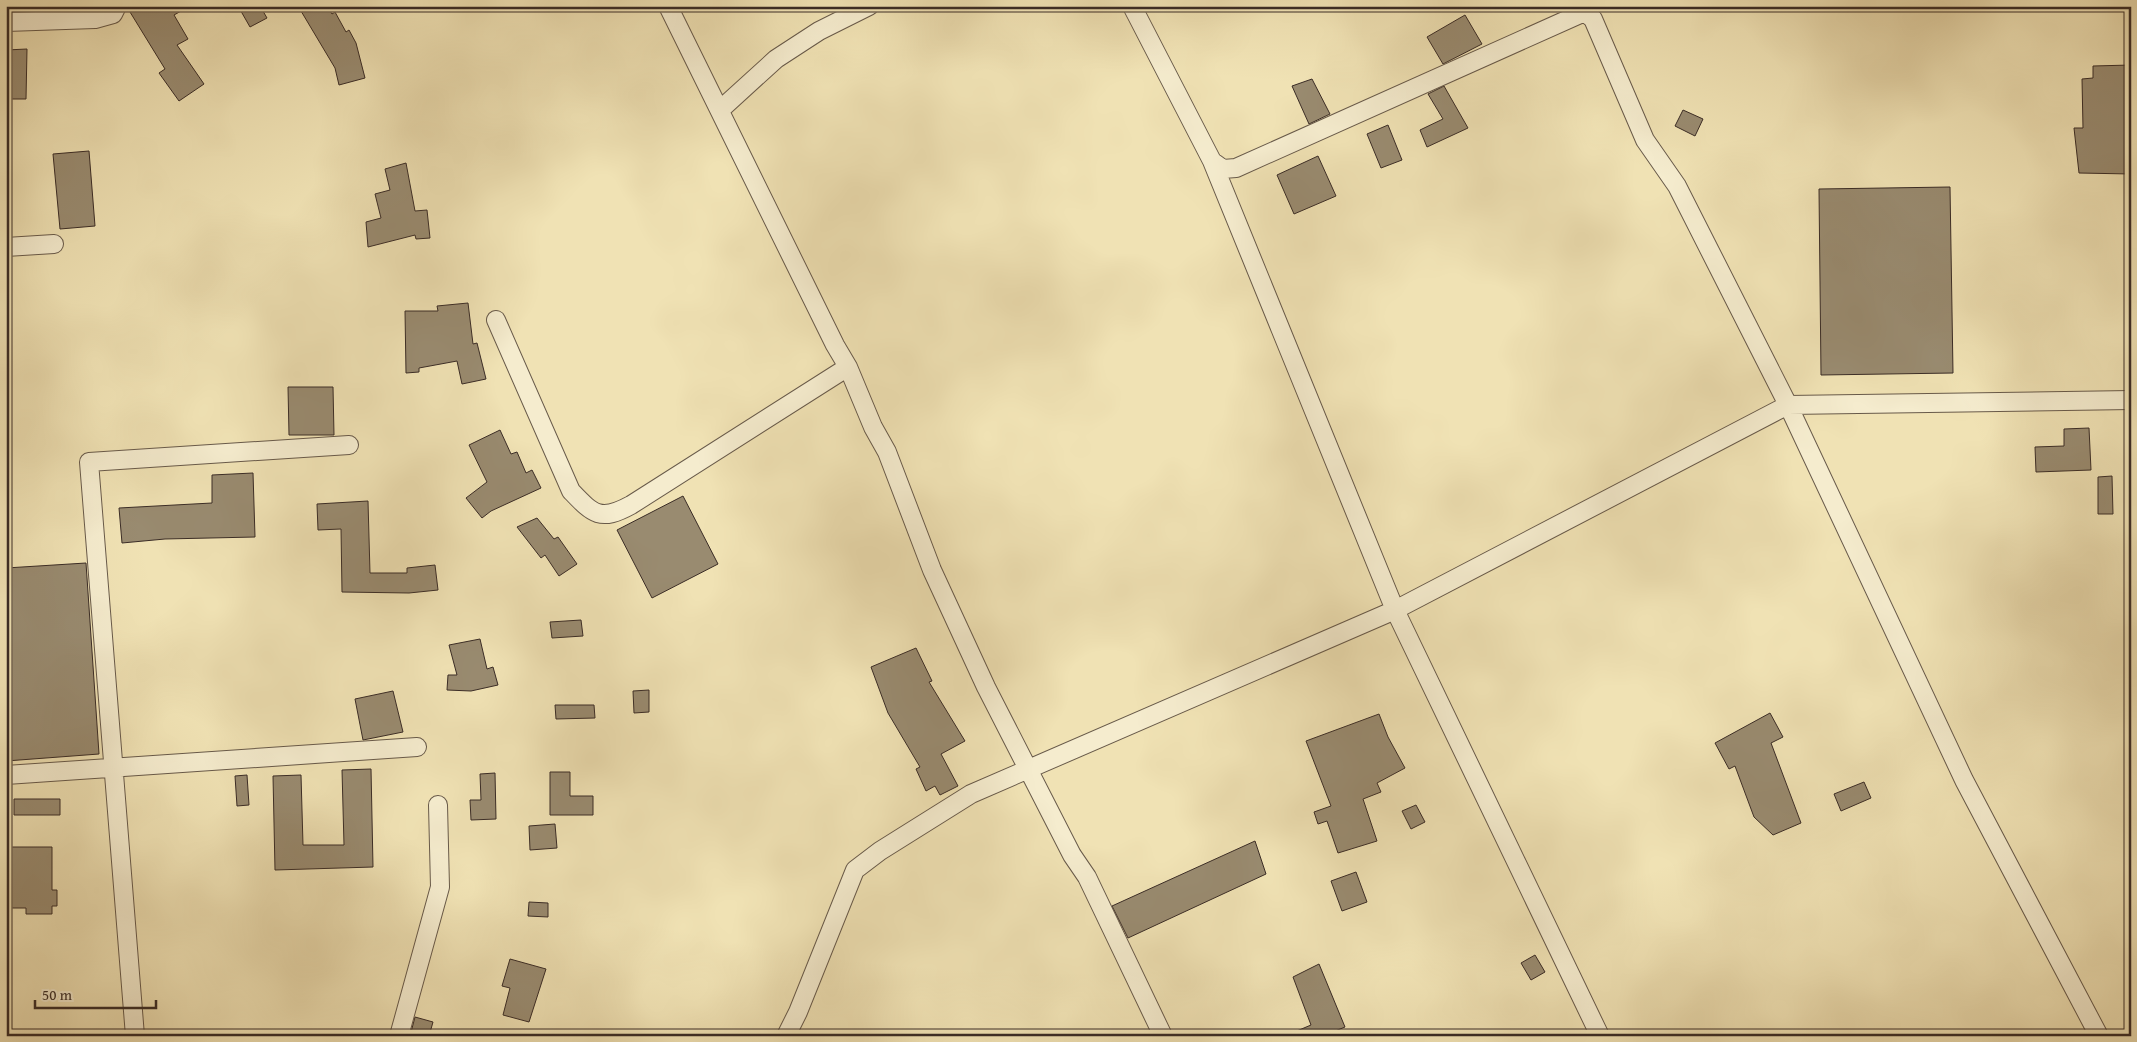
<svg xmlns="http://www.w3.org/2000/svg" width="2137" height="1042" font-family="'Gentium Book Plus',serif">
	<style>
		.building { fill: #998b70; stroke: #3a2c26 }
		.lines { fill: none; stroke-linecap: round; stroke-linejoin: round }
		.minor-casing { stroke: #685a4a; stroke-width: 20 }
		.minor { stroke: #f5ecce; stroke-width: 18 }
	</style>
	<rect width="100%" height="100%" fill="#f0e2b4"/>
	<filter id="stains"><feTurbulence type="fractalNoise" baseFrequency=".004" numOctaves="4"/><feColorMatrix values="0 0 0 0 .2 0 0 0 0 .09 0 0 0 0 .02 0 0 0 .5 -.17"/></filter>
	<radialGradient id="worn" r=".72"><stop offset=".6" stop-color="#630" stop-opacity="0"/><stop offset="1" stop-color="#630" stop-opacity=".3"/></radialGradient>
	<path class="building" d="M140,6H190L174,15L188,39L177,45L204,84L179,101L159,73L165,69L130,12Z
		M238,6H260L267,18L250,27Z
		M298,6H327L332,14L335,12L346,32L349,30L356,43L365,78L339,85L335,68Z
		M1465,15L1482,44L1443,64L1427,37Z
		M27,49L26,99H6V50Z
		M2131,65V174L2079,173L2074,128H2083L2082,79L2093,78V66Z
		M1312,79L1330,114L1309,124L1292,86Z
		M1444,86L1468,128L1427,147L1420,130L1443,119L1428,94Z
		M1683,110L1703,119L1695,136L1675,126Z
		M1388,125L1402,160L1381,168L1367,134Z
		M89,151L95,226L60,229L53,154Z
		M1318,156L1336,196L1294,214L1277,175Z
		M406,163L415,211L427,210L430,238L416,239L415,235L368,247L366,222L381,218L375,194L390,190L385,169Z
		M1950,187L1953,373L1821,375L1819,189Z
		M468,303L473,344L477,343L486,379L462,384L457,361L419,368V372L406,373L405,311H438L437,306Z
		M288,387H333L334,435H289Z
		M2089,428L2091,470L2036,472L2035,447L2064,446V429Z
		M500,430L511,454L517,452L526,473L532,470L541,488L491,511L482,518L466,498L487,482L469,445Z
		M253,473L255,537L165,539L122,543L119,508L212,503V475Z
		M2112,476L2113,514H2098V477Z
		M683,496L718,564L652,598L617,530Z
		M368,501L370,573H407V568L435,565L438,590L409,593L342,592L341,529L318,530L317,504Z
		M537,518L554,539L558,537L577,564L559,576L545,555L541,558L517,527Z
		M86,563L99,754L6,761V568Z
		M581,620L583,636L552,638L550,622Z
		M480,639L487,669L493,667L498,685L471,691L447,690L448,675H457L449,645Z
		M916,648L932,681L929,682L965,741L941,754L958,786L940,795L935,786L926,791L916,769L920,767L888,713L871,667Z
		M649,690V712L634,713L633,691Z
		M393,691L403,732L363,740L355,699Z
		M555,705H594L595,718L556,719Z
		M1770,713L1783,737L1771,743L1801,823L1773,835L1754,817L1735,766L1729,769L1715,743Z
		M1379,714L1388,737L1405,768L1377,783L1381,792L1363,799L1377,841L1338,853L1327,821L1318,824L1314,812L1331,806L1306,741Z
		M371,769L373,867L275,870L273,776L301,775L303,845H344L342,770Z
		M550,772H570V796H593V815H550Z
		M495,773L496,819L471,820L470,800H481L480,774Z
		M247,775L249,805L237,806L235,776Z
		M1864,782L1871,798L1841,811L1834,794Z
		M14,799H60V815H14Z
		M1416,805L1425,822L1411,829L1402,811Z
		M555,824L557,848L530,850L529,826Z
		M1255,841L1266,874L1128,938L1112,906Z
		M6,847H52V890H57V906H52V914H26V908H6Z
		M1356,872L1367,902L1342,911L1331,881Z
		M529,902L548,903V917L528,916Z
		M1535,955L1545,972L1531,980L1521,963Z
		M510,959L546,969L529,1022L503,1015L510,988L502,986Z
		M1319,964L1345,1027L1323,1036H1285L1311,1025L1293,977Z
		M415,1017L433,1022L429,1036H410Z"/>
	<g class="lines">
		<defs>
			<path id="minor" d="M668,6L835,345L848,367L873,427L887,452L932,570L986,687L1072,855L1087,877L1163,1036
				M1132,6L1212,161L1223,169L1236,168L1580,14H1587L1593,19L1645,140L1677,186L1788,405L1964,780L2099,1036
				M6,22L95,19L113,14L117,6
				M720,110L776,59L819,31L869,6
				M1212,161L1395,610L1600,1036
				M6,247L54,244
				M496,320L571,491C593,514 600,522 631,505L848,367
				M6,775L417,747
				M135,1036L89,462L349,445
				M399,1036L440,887L438,805
				M786,1036L798,1012L855,870L880,851L971,794L1395,610L1788,405L2131,400"/>
		</defs>
		<use href="#minor" class="minor-casing"/>
		<use href="#minor" class="minor"/>
	</g>
	<rect width="2137" height="1042" fill="none" stroke="#f0e2b4" stroke-width="25"/>
	<rect x="8" y="8" width="2122" height="1027" fill="none" stroke="#3a2c26" stroke-width="2.5"/>
	<rect x="12" y="12" width="2112" height="1017" fill="none" stroke="#3a2c26"/>
	<path d="M35 1000v8h121v-8" fill="none" stroke="#3a2c26" stroke-width="2.5"/>
	<text x="42" y="1000" font-size="15" fill="#3a2c26" stroke="#f5ecce" stroke-width="4" paint-order="stroke">50 m</text>
	<rect width="100%" height="100%" filter="url(#stains)"/>
	<rect width="100%" height="100%" fill="url(#worn)"/>
</svg>
